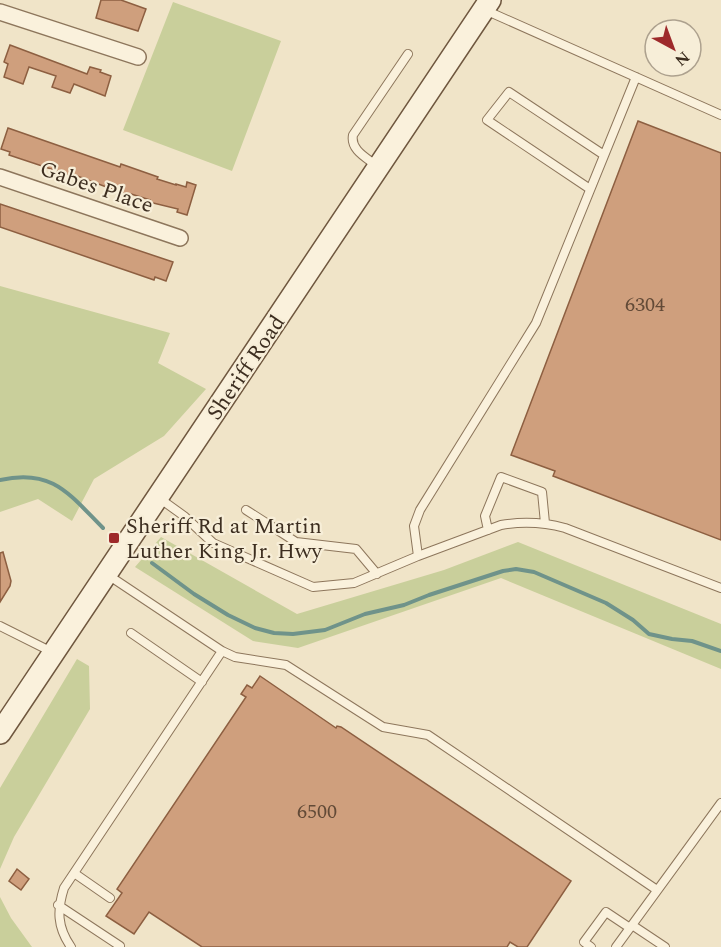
<svg xmlns="http://www.w3.org/2000/svg" width="721" height="947" font-family="Spectral,serif">
	<style>
		.green { fill: #c9cf9b }
		.lines { fill: none; stroke-linecap: round; stroke-linejoin: round }
		.stream { stroke: #6f938a; stroke-width: 4 }
		.building { fill: #cf9f7d; stroke: #8d5f41; stroke-width: 1.5 }
		.lane-casing { stroke: #8d765c; stroke-width: 10 }
		.street-casing { stroke: #8d765c; stroke-width: 18 }
		.secondary-casing { stroke: #6f573f; stroke-width: 24 }
		.lane { stroke: #faf1dc; stroke-width: 8 }
		.street { stroke: #faf1dc; stroke-width: 15 }
		.secondary { stroke: #faf1dc; stroke-width: 21 }
		.poi-dot { fill: #9e2a2b; stroke: #f7eed8; stroke-width: 2 }
		.labels { text-anchor: middle; stroke-width: 4.5; stroke-linejoin: round; paint-order: stroke }
		.number-label { font-size: 20px; fill: #624a37 }
		.street-label { font-size: 22px; fill: #3d2e20; stroke: #f7eed8 }
		.poi-label { font-size: 22px; fill: #3d2e20; stroke: #f7eed8; text-anchor: start }
	</style>
	<rect width="100%" height="100%" fill="#f0e4c8"/>
	<path class="green" d="M173,2L281,41L232,171L123,130Z
		M0,286L170,333L158,363L206,389L164,436L94,479L72,521L38,499L0,512Z
		M161,537L297,614L444,570L518,542L721,624V669L501,578L298,648L253,641L135,567Z
		M77,659L89,666L90,709L14,837L0,869V788Z
		M0,897L11,918L32,947H0Z"/>
	<g class="lines">
		<path class="stream" d="M0,480C52,468 69,494 103,528
			M152,563L194,594L228,615L255,628L274,633L293,634L325,630L365,614L404,605L429,595L503,571L516,569L534,572L606,603L633,620L649,634L672,639L692,641L721,651"/>
	</g>
	<path class="building" d="M101,0H121L146,9L138,31L96,18Z
		M10,45L87,74L90,67L101,70L100,72L111,76L105,96L74,84L70,93L52,87L56,76L29,67L23,84L4,77L8,64L4,62Z
		M638,121L721,153V540L553,476L555,471L511,455Z
		M8,128L120,167L121,164L158,177L157,179L176,185V184L186,187L187,182L196,185L187,215L177,212L178,209L149,202L150,200L131,194L130,196L75,175V177L9,155L10,152L1,149Z
		M0,204L173,262L166,281L155,277L154,280L0,227Z
		M3,552L11,581L10,586L0,602V553Z
		M260,676L336,728L337,726L341,727L571,881L527,947H518L510,942L507,947H202L149,912L134,934L106,916L122,893L117,889L246,697L241,694L247,685L252,688Z
		M17,869L29,879L21,890L9,881Z"/>
	<g class="lines">
		<defs>
			<path id="lane" d="M485,10L721,115
				M377,166C367,158 350,150 353,135L408,54
				M590,189L487,120L509,92L604,155
				M159,498L184,516L213,543L313,587L354,583L418,556L414,526L420,510L536,323L636,77
				M246,510L296,542L356,549L377,574
				M488,530L485,516L501,477L542,492L545,523
				M418,556L501,525C524,521 543,522 565,528L721,588
				M108,575L222,651L235,657L286,665L383,727L428,735L657,890
				M0,626L52,652
				M131,633L202,682
				M74,873L110,898
				M58,905L120,946
				M632,925L665,947
				M71,947C57,927 57,910 64,888L222,651
				M591,947L584,942L606,912L630,928
				M616,947L721,803"/>
			<path id="street" d="M0,12L138,57
				M0,177L180,238"/>
			<path id="secondary" d="M0,733L490,0"/>
		</defs>
		<use href="#lane" class="lane-casing"/>
		<use href="#street" class="street-casing"/>
		<use href="#secondary" class="secondary-casing"/>
		<use href="#lane" class="lane"/>
		<use href="#street" class="street"/>
		<use href="#secondary" class="secondary"/>
	</g>
	<rect class="poi-dot" x="108" y="532" width="12" height="12" rx="3"/>
	<g class="labels">
		<g class="number-label">
			<text x="645" y="311">6304</text>
			<text x="317" y="818">6500</text>
		</g>
		<g class="street-label">
			<text transform="translate(97 186) rotate(19)" y="8">Gabes Place</text>
			<text transform="translate(245 367) rotate(-56)" y="8">Sheriff Road</text>
		</g>
		<g class="poi-label">
			<text x="126" y="533">Sheriff Rd at Martin<tspan x="126" dy="25">Luther King Jr. Hwy</tspan></text>
		</g>
	</g>
	<g transform="translate(673 48) rotate(139)"><circle r="28" fill="#f7eed8" stroke="#ada18e" stroke-width="1.5"/>
	<path d="M0-4.5L10 22L0 15L-10 22Z" fill="#9e2a2b"/>
	<text y="-9" font-size="16" font-weight="bold" text-anchor="middle" fill="#3d2e20">N</text>
	</g>
</svg>
